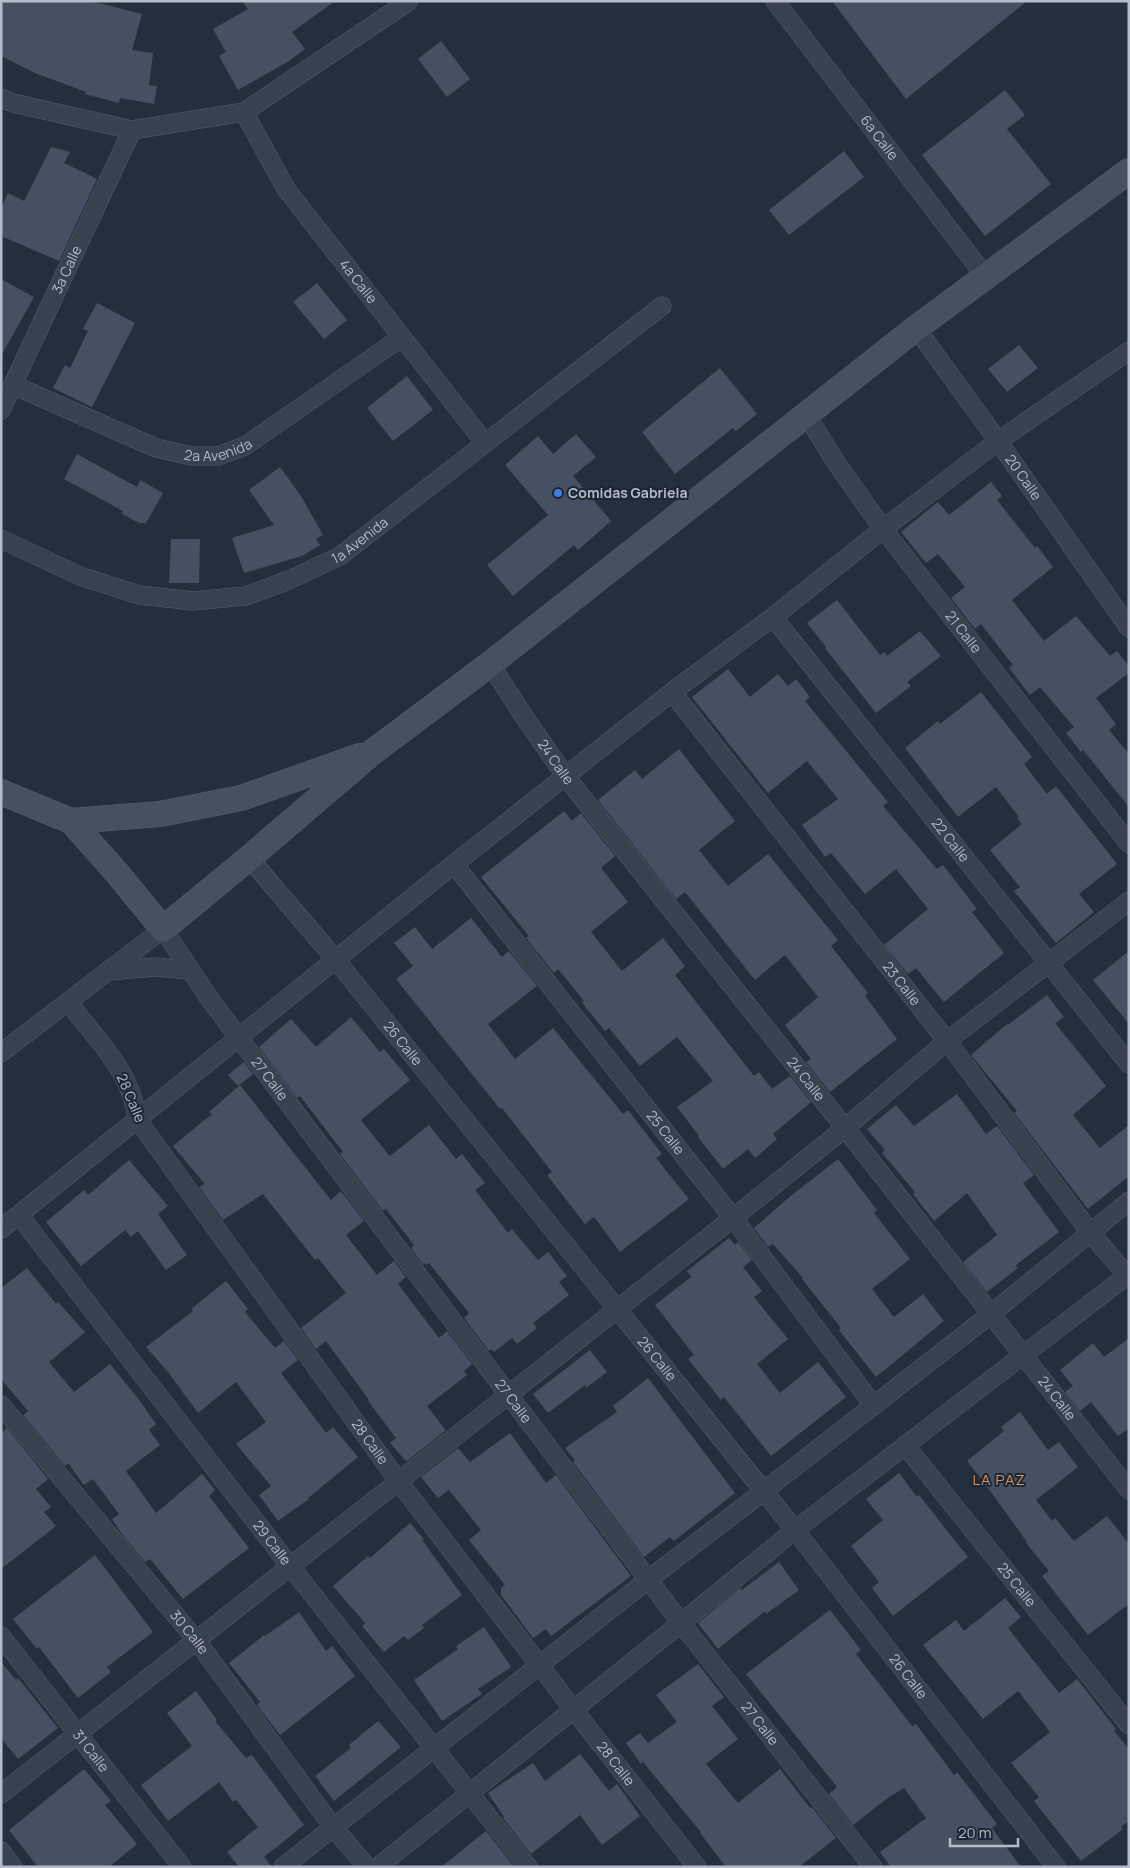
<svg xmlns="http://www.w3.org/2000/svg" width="1130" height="1868" font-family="Manrope,sans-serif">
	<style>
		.building { fill: #455162 }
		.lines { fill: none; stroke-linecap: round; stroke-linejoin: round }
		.street-casing { stroke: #565f6c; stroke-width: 19 }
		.secondary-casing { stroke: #565f6c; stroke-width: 26 }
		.street { stroke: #38414e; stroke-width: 18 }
		.secondary { stroke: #465061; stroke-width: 25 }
		.shop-dot { fill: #3f7fe0; stroke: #1d2633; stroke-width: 2 }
		.labels { text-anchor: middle; stroke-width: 4; stroke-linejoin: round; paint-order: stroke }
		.street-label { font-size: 14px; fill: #b4bcc9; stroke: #1d2633 }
		.poi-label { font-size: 14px; font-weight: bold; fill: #b4bcc9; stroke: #1d2633; text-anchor: start }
		.neighbourhood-label { font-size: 15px; letter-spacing: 1px; fill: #d59563; stroke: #1d2633 }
	</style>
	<rect width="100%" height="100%" fill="#242f3e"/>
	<path class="building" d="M1,1H91L142,14L132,50L153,53L149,85L157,86L154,104L120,98L119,103L85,94L86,92L35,73L1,56Z
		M242,1H335L292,32L305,49L289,61L238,90L219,56L226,52L213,29L248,9Z
		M832,1H1027L906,99Z
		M441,41L470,79L447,97L418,59Z
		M1005,90L1025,115L1007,129L1051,184L985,236L922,155Z
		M51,147L70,152L64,163L97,179L59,261L1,236V208L8,193L24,201Z
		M844,151L864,177L789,235L769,210Z
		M1,279L34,297L1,356Z
		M317,283L347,320L324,339L293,302Z
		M97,303L135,323L92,407L53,388L65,365L70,368L88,331L83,329Z
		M1019,345L1038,368L1007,392L988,369Z
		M720,368L757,414L736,431L733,428L675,474L642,432Z
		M407,376L433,410L393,441L367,408Z
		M576,434L596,457L573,476L611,521L578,550L574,545L513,596L487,565L548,515L505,465L538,436L553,454Z
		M77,454L137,487L140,480L163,493L146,523H139L122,514L123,511L64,479Z
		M280,467L301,496L323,535L316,539L320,545L302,556L244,573L232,538L274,525L249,490Z
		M991,482L1002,496L997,500L1035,548L1037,546L1053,567L1012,600L1044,641L1076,616L1110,656L1117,651L1129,666V673L1096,698L1116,724L1109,730L1129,754V807L1083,750L1081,752L1066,733L1074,727L1040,687L1030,695L1009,668L1013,665L981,624L975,629L951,598L965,587L938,554L926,563L901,532L938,502L949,515Z
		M171,539H200L199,583H169Z
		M837,600L880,655L884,652L887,656L920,631L941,656L907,682L911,686L876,713L825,648L826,647L807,623Z
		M728,669L750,697L778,674L788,686L796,679L810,697L805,701L888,802L883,806L937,869L943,865L977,909L972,912L1004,953L944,1002L916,968L908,974L884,945L928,909L896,869L865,894L831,853L825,857L802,825L838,799L807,761L768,793L692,697Z
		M981,692L1032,757L1024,764L1047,794L1056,786L1117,864L1079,894L1094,912L1056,943L1014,891L1020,887L990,850L1022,824L1017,818L1019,817L996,787L958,817L905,748L938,721L940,724Z
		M679,749L735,821L699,850L728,886L768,854L838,940L831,946L868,993L865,996L897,1039L830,1092L806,1062L811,1059L785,1025L818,997L785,955L755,980L685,892L676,899L598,800L635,770L642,779Z
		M564,811L572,821L581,813L615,856L601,868L628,902L591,932L622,971L663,938L685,966L675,975L754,1076L759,1072L772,1089L790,1076L811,1102L773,1134L777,1139L755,1158L748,1149L723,1169L698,1137L699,1136L677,1107L713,1081L677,1037L640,1066L609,1028L605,1031L582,1003L584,1001L558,969L554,973L526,938L529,936L481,877Z
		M471,918L502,957L509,951L537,986L488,1024L515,1059L553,1028L623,1114L628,1110L662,1154L656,1158L689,1199L620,1252L594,1217L585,1224L547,1175L552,1172L502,1108L500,1109L396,979L413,966L394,943L415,927L432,949Z
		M1129,951V1024L1093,980Z
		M1047,995L1064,1017L1055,1023L1106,1086L1073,1115L1100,1148L1129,1125V1176L1088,1209L1014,1113L1017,1111L971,1055L1007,1024L1008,1025Z
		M351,1017L380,1052L384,1049L410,1080L361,1120L388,1154L390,1156L429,1125L456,1159L462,1154L485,1183L475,1190L508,1233L512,1229L538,1260L548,1252L567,1276L559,1282L569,1295L533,1323L537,1328L517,1344L512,1338L494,1352L491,1349L489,1351L464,1318L469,1313L429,1263L426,1265L425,1263L423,1264L411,1248L414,1245L386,1209L383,1211L340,1154L343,1152L300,1096L297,1098L259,1047L291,1019L316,1047Z
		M244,1062L253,1074L238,1086L228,1075Z
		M240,1085L331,1200L341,1191L364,1221L346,1235L377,1275L394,1261L406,1277L398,1284L439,1338L447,1331L472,1364L464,1371L467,1375L427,1406L445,1429V1431L407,1461H406L390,1443L396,1438L368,1401L369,1400L326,1341L316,1349L301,1328L346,1293L318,1258L315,1260L263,1194L223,1220L199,1187L205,1184L173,1146L212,1114L209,1112Z
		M957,1094L986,1134L997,1126L1034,1175L1023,1183L1059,1232L1016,1265L1018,1268L987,1292L963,1262L997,1235L967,1193L934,1221L913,1194L915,1192L882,1153L885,1150L867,1129L896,1105L914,1126Z
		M838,1159L877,1210L874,1213L910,1259L872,1289L894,1317L923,1294L944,1321L876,1377L839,1330L841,1328L802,1279L803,1278L773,1244L768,1247L754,1228L787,1199Z
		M129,1160L168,1206L158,1214L187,1255L166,1270L138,1231L131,1237L125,1230L81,1266L46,1222L84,1190L88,1195Z
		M729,1238L735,1245L738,1242L752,1260L743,1267L762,1291L754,1297L788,1339L757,1364L780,1393L818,1362L846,1397L771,1456L724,1397L721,1400L688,1359L694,1355L655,1305L691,1277L687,1271Z
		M27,1268L56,1304L58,1302L85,1332L49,1362L74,1392L110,1364L137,1397L156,1424L149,1430L160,1445L126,1471L156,1513L202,1474L215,1490L209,1496L249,1548L183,1599L150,1559L145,1562L124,1537L112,1519L119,1514L93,1479L84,1485L68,1463L65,1466L23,1415L28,1411L1,1379V1288Z
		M226,1281L248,1309L245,1312L275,1348L284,1341L298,1360L281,1373L326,1433L333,1427L358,1457L308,1498L309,1499L278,1521L259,1495L271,1486L236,1444L266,1422L236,1382L198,1413L168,1372L146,1347L193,1311L191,1309Z
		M1129,1338V1428L1118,1436L1091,1402L1080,1411L1065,1392L1073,1386L1060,1370L1093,1343L1104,1357Z
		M590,1350L607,1372L586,1388L585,1385L548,1413L533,1394Z
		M648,1378L735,1493L674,1541L670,1537L644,1557L573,1462L575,1460L565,1448L617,1412L613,1406Z
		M1020,1412L1048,1450L1059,1442L1078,1467L1036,1500L1052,1521L1055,1518L1074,1541L1107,1516L1129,1544V1604L1088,1635L1042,1576L1049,1571L1026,1543L1027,1542L983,1481L967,1461L1004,1431L1001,1427Z
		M7,1428L48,1479L36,1489L51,1507L44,1512L56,1526L1,1569V1433Z
		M510,1433L546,1483L556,1475L631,1576L551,1636L546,1629L533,1638L501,1595V1588L505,1585L469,1540L481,1530L449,1490L438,1498L421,1477L458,1448L470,1462Z
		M899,1473L917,1497L919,1495L968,1557L893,1616L872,1588L879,1582L851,1546L883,1520L866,1499Z
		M410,1523L424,1539L422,1540L462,1595L422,1625L424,1628L408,1640L404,1636L384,1652L362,1626L365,1623L333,1586L368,1556L370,1558Z
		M95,1555L153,1632L107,1667L111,1672L78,1698L39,1647L37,1649L13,1619Z
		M779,1562L799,1590L766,1614L765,1611L718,1649L698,1623L740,1588L742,1590Z
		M1005,1598L1021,1617L1008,1628L1059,1693L1077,1679L1116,1729L1114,1731L1129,1749V1821L1121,1827L1123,1829L1081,1861L1034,1801L1039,1797L1011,1763L1050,1732L1018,1691L983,1719L923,1645L956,1620L964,1631Z
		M830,1610L861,1650L856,1654L912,1726L916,1724L954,1775L957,1772L997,1824L992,1828L1021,1867H891L880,1852L926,1818L904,1788L889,1797L853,1825L829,1794L837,1787L746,1674Z
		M299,1612L326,1651L332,1646L355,1676L280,1735L257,1705L260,1702L229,1663L264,1635L265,1636Z
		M484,1627L511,1667L478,1689L482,1694L442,1721L414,1680L458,1649L456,1646Z
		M1,1662L16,1680L18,1678L58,1728L18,1759L1,1738Z
		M698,1664L724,1697L712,1706L738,1739L706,1764L738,1803L780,1769L810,1808L812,1807L836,1838L799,1867H726L700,1833L701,1832L643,1762L641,1764L626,1743L640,1733L648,1743L677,1722L656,1695Z
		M196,1691L217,1720L215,1721L246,1758L252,1755L304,1825L264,1857L272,1867H239L227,1852L258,1827L236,1800L233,1802L219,1782L168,1821L141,1785L192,1746L167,1713Z
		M378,1721L401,1747L334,1801L315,1776L351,1748L349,1745Z
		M580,1754L609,1791L617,1784L640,1816L602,1845L580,1815L531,1854L503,1818L504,1817L488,1793L533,1763L545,1781Z
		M84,1769L111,1801L105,1805L137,1844L109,1867H38L9,1830Z
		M486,1831L514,1867H441Z"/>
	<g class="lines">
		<defs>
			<g id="street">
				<path id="s1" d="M775,1L985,276"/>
				<path d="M1,98L13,103L132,130L244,112L409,1"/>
				<path id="s2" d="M244,112L286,189L485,443"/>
				<path id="s3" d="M916,328L998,441L1129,628"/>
				<path id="s4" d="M13,385L156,448L192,456H218L245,446L402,337"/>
				<path id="s5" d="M1,410L132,130"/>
				<path id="s6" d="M806,414L835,461L883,529L1129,844"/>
				<path id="s7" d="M1,539L80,576L139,595L193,601L246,596L289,580L340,556L662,306"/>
				<path id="s8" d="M773,617L1129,1064"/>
				<path id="s9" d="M490,664L523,715L566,777L845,1128L1129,1490"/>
				<path id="s10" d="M672,692L947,1041L1090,1232L1129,1278"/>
				<path id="s11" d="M249,858L336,960L795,1530L1056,1867"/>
				<path id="s12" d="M454,864L733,1218L874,1406"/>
				<path d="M108,971L155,967L190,970"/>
				<path id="s13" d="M68,1002C95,1038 132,1071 137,1119L399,1482L573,1709L697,1867"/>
				<path id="s14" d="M1,1053L163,929L209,998L239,1038L681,1623L873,1867"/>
				<path id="s15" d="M19,1215L290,1566L528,1867"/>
				<path d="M1,1229L454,864L672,692L773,617L883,529L998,441L1129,351"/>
				<path id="s16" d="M1,1405L197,1641L333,1827L367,1867"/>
				<path id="s17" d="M905,1445L1129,1725"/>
				<path id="s18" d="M1,1636L182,1867"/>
				<path d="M1,1794L733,1218L845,1128L947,1041L1129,901"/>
				<path d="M1,1851L13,1867"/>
				<path d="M283,1867L649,1579L764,1491L991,1314L1129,1201"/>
				<path d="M378,1867L681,1623L795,1530L1129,1274"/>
			</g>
			<path id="secondary" d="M1,792L71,821L117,873L163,929L249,858L374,751L490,664L916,328L1129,171
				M71,821L160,814L241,798L360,756"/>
		</defs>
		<use href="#street" class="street-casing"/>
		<use href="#secondary" class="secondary-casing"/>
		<use href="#street" class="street"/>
		<use href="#secondary" class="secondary"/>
	</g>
	<circle class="shop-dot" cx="558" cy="493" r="5"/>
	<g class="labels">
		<g class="street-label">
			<text dy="5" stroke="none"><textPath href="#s1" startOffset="172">6a Calle</textPath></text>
			<text dy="5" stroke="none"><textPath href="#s5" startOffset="155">3a Calle</textPath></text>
			<text dy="5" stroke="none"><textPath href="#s2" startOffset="205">4a Calle</textPath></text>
			<text dy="5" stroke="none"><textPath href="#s4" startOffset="220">2a Avenida</textPath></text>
			<text dy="5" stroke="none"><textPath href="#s3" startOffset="184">20 Calle</textPath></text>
			<text dy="5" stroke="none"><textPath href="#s7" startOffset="384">1a Avenida</textPath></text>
			<text dy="5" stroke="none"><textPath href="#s6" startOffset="269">21 Calle</textPath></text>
			<text dy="5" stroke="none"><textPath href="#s9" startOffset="118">24 Calle</textPath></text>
			<text dy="5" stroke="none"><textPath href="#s8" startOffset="285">22 Calle</textPath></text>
			<text dy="5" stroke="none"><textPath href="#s10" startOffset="371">23 Calle</textPath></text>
			<text dy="5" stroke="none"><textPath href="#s11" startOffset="241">26 Calle</textPath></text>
			<text dy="5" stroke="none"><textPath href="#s14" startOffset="388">27 Calle</textPath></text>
			<text dy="5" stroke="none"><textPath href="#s9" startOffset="522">24 Calle</textPath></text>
			<text transform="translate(131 1098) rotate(67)" y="5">28 Calle</text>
			<text dy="5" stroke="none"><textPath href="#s12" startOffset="342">25 Calle</textPath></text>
			<text dy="5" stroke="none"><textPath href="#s11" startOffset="646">26 Calle</textPath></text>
			<text dy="5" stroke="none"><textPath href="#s9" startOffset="928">24 Calle</textPath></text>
			<text dy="5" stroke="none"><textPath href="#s14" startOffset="792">27 Calle</textPath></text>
			<text dy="5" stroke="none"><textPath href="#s13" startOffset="536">28 Calle</textPath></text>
			<text dy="5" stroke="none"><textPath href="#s15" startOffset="414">29 Calle</textPath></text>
			<text dy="5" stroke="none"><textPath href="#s17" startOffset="179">25 Calle</textPath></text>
			<text dy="5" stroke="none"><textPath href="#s16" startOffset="295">30 Calle</textPath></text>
			<text dy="5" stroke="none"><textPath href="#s11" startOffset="1051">26 Calle</textPath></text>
			<text dy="5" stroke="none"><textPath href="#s14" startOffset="1198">27 Calle</textPath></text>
			<text dy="5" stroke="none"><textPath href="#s18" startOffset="146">31 Calle</textPath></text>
			<text dy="5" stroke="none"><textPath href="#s13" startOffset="941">28 Calle</textPath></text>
		</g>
		<g class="poi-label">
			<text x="568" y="498">Comidas Gabriela</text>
		</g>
		<g class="neighbourhood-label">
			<text x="999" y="1485">LA PAZ</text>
		</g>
	</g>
	<rect width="1130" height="1868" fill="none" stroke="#b4bcc9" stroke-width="5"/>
	<path d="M950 1838v8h68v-8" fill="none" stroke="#b4bcc9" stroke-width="2.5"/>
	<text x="958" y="1838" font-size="15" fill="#b4bcc9" stroke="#1d2633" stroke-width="4" paint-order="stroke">20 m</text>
</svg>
